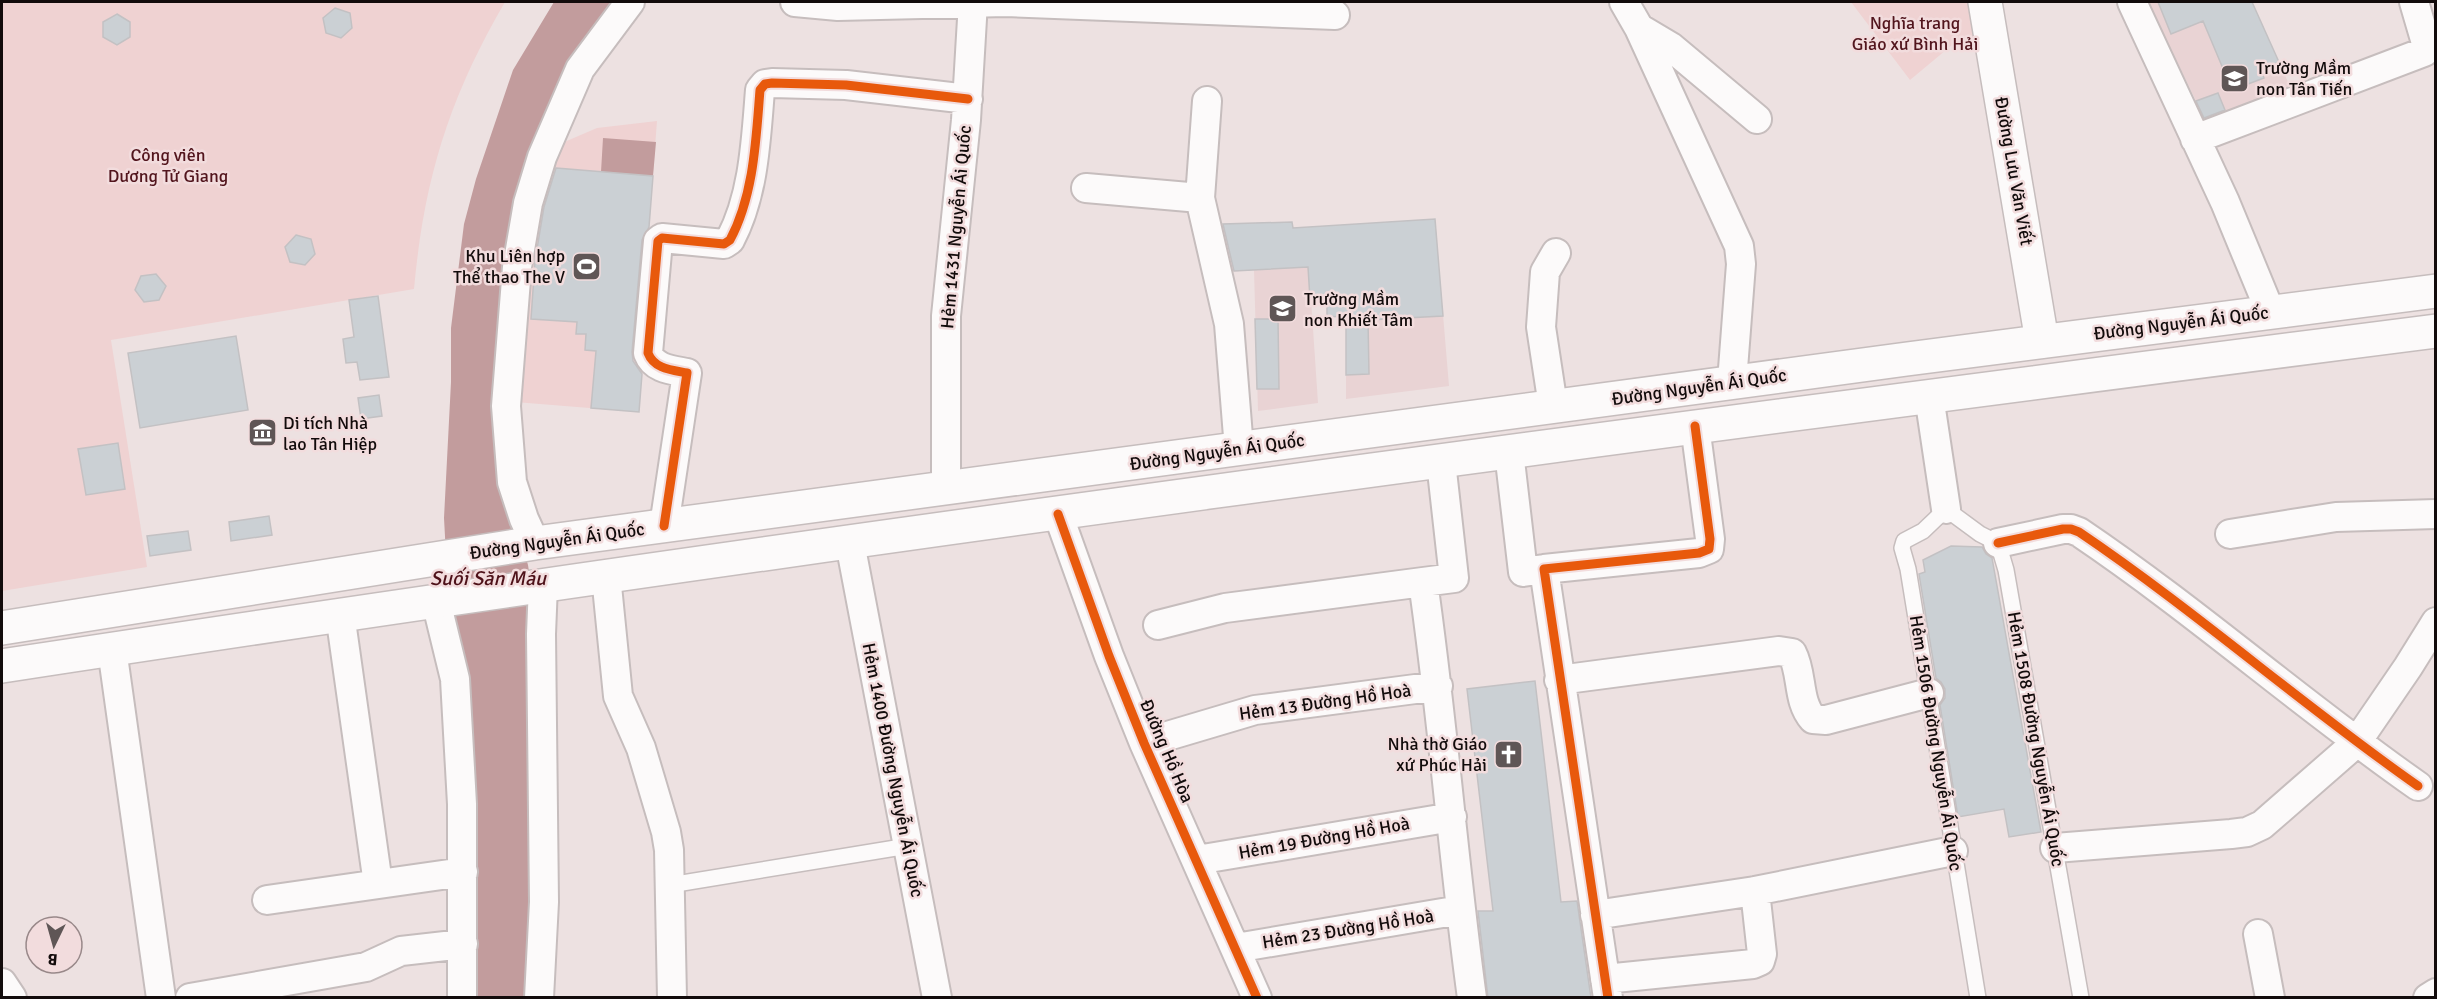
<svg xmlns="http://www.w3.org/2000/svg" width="2437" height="999" font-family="Signika,sans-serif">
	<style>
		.built { fill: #e9d3d4 }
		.green { fill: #efd2d2 }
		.water { fill: #c29c9d }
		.building { fill: #cbd0d4; stroke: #c3c1c3; stroke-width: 1.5 }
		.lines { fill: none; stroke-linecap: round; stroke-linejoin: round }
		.lane-casing { stroke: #c6bdbd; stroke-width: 18 }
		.street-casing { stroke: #c6bdbd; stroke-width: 32 }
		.secondary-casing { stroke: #c6bdbd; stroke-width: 36 }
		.primary-casing { stroke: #c6bdbd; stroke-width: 36 }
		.lane { stroke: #fcfafa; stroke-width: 15 }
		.street { stroke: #fcfafa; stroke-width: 28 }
		.secondary { stroke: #fcfafa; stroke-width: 33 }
		.primary { stroke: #fcfafa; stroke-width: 33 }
		.cycleway-casing { stroke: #f2dcdd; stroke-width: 13 }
		.cycleway { stroke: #e8590c; stroke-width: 9 }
		.labels { text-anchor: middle; stroke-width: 5; stroke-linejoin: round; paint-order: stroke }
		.park-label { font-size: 18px; fill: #52151d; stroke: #f2dcdd }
		.poi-label { font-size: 18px; fill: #120b0b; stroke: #f2dcdd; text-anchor: start }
		.street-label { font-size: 18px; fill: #120b0b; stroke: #f2dcdd }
		.water-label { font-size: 20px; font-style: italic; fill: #4e1119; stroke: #f2dcdd }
	</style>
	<rect width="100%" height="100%" fill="#ede1e1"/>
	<path class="built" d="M2144,2H2252L2293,93L2199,128L2187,105L2196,101L2165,37Z
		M1435,219L1449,386L1346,399V317H1327L1326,297L1311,299L1318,403L1258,411L1254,270L1227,272L1216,224L1292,222L1293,228Z"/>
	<path class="green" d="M2,2H505C449,98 424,179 414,289L111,340L147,567L2,591Z
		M1851,2H1974L1981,34L1952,45L1910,80Z
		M657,121L639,354L643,365L639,412L515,402L525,271L555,146L597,128Z"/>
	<path class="water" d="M554,2H620L534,155L503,482L528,565L531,585L530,997L470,998L444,518L451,382V328L464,224L476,179L513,70Z
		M603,138L656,142L653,176L601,172Z"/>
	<path class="building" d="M2158,2H2252L2279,62L2261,70L2264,78L2232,90L2203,21L2171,34Z
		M335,8L350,13L352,28L341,38L326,33L323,18Z
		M117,14L130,22V37L117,45L103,37V22Z
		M2218,93L2225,110L2204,118L2196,101Z
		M556,168L653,176L649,227L642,240L632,352L633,361L642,374L639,412L591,408L596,351L585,350L586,334H576L577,322L531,319L535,261L544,207Z
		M1435,219L1443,316L1368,320L1369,374L1346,375V316L1327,317V297L1310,299L1308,267L1234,271L1223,224L1292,222L1293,228Z
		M296,235L311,239L315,254L305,265L290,262L285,247Z
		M156,274L166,286L159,300L144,302L135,290L141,276Z
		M378,296L389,377L360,380L357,362L346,363L343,339L354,337L349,300Z
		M1255,319H1278L1279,389H1257Z
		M236,336L248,410L140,428L128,353Z
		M379,395L382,416L361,419L358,398Z
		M118,443L125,489L86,495L78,449Z
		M269,516L272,535L231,541L229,522Z
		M188,531L191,550L150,556L147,536Z
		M1951,546L1982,547L1986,554L1992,558L2041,832L2009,837L2004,809L1958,817L1940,705L1945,698V689L1941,682L1936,678L1919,574L1925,572L1923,560Z
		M1535,681L1561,902L1577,901L1591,998H1488L1478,911H1493L1467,689Z"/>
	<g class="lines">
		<defs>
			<path id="lane" d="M670,885L908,846
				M1978,998L1908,569L1902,548L1904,541L1923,531L1946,509L1980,534L1998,543L2006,570L2081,998"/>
			<path id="street" d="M795,2L838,6L1006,2L1335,15
				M1624,2L1639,28L1739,246L1741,264L1732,382
				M2132,2L2225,202L2270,311
				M1639,28L1671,47L1757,119
				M1207,101L1200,198L1229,324L1239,449
				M2195,139L2424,52L2426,43L2414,2
				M1086,188L1200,198
				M1929,396L1946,509
				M1553,406L1541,327L1545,272L1556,253
				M1509,452L1523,572L1544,569
				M946,488V316L966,120L973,2
				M1058,514L1109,656L1144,743L1257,998
				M664,526L687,373C672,370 654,369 648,353L658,241L662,238L724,244L730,240C754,195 756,139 760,90L765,84L772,83L846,85L968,99
				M2230,534L2336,517L2436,514
				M535,543L524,519L512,482L506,406L517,267L528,203L542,157L580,69L630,2
				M850,543L937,998
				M1998,543L2063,529H2071L2079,532C2196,611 2302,705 2418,786
				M606,576L618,696L641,748L666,832L669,850L672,998
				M1423,582L1454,578L1441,462
				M436,601L455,679L462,804V998
				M340,614L378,884
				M1158,625L1225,608L1423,582C1443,720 1453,859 1472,998
				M112,649L161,998
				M1559,680L1779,651L1792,653C1803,674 1797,701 1813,719L1826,720L1929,693
				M1144,743L1255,710L1438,686
				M2055,848L2231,834L2247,832L2262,825L2356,743L2408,667L2436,622
				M1197,860L1452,817
				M267,900L463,872
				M1595,915L1755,891L1953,851
				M2258,934L2270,998
				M1236,948L1460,910
				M1605,979L1753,964L1760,961L1762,954L1755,891
				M2,983L12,998
				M190,998L366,967L401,951L463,944
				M539,998L544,902L541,634L543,585
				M1608,998L1544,569L1699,553L1709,549L1710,539L1695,426
				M2428,998L2436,993"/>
			<path id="secondary" d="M1985,2L2042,341"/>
			<path id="primary" d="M2,628L535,543L1907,359L2436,291
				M2,666C811,542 1623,435 2436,331"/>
		</defs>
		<use href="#lane" class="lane-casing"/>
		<use href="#street" class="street-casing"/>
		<use href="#secondary" class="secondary-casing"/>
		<use href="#primary" class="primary-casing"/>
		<use href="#lane" class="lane"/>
		<use href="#street" class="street"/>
		<use href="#secondary" class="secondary"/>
		<use href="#primary" class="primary"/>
		<defs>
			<path id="cycleway" d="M1058,514L1109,656L1144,743L1257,998
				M664,526L687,373C672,370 654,369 648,353L658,241L662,238L724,244L730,240C754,195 756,139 760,90L765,84L772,83L846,85L968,99
				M1998,543L2063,529H2071L2079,532C2196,611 2302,705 2418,786
				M1608,998L1544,569L1699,553L1709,549L1710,539L1695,426"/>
		</defs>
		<use href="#cycleway" class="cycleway-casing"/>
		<use href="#cycleway" class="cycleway"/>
	</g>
	<defs>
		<symbol id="school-square" viewBox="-11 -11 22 22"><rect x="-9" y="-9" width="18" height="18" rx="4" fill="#5f5656" stroke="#f2dcdd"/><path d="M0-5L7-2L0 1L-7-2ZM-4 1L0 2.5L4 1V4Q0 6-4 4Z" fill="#fff"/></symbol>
		<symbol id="stadium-square" viewBox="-11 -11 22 22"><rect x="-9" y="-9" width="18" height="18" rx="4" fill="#5f5656" stroke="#f2dcdd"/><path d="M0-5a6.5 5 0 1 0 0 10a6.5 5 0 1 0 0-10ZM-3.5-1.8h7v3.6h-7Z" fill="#fff"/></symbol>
		<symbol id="museum-square" viewBox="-11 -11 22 22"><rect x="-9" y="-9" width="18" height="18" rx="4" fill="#5f5656" stroke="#f2dcdd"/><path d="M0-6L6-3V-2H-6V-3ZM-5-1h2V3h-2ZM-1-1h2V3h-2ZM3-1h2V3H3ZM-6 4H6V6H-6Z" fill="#fff"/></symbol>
		<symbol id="church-square" viewBox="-11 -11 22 22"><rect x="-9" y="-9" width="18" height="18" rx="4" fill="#5f5656" stroke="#f2dcdd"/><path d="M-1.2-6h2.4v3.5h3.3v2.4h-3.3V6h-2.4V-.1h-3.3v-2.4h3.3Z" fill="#fff"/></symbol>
	</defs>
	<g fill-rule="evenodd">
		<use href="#school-square" x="2218" y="62" width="33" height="33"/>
		<use href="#stadium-square" x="570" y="250" width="33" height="33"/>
		<use href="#school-square" x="1266" y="292" width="33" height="33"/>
		<use href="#museum-square" x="246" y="416" width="33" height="33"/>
		<use href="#church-square" x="1492" y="738" width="33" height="33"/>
	</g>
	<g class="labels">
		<g class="park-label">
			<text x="1915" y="29">Nghĩa trang<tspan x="1915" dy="21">Giáo xứ Bình Hải</tspan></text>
			<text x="168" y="161">Công viên<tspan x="168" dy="21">Dương Tử Giang</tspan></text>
		</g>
		<g class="poi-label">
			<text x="2256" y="74">Trường Mầm<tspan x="2256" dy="21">non Tân Tiến</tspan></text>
			<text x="565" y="262" text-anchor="end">Khu Liên hợp<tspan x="565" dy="21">Thể thao The V</tspan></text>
			<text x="1304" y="305">Trường Mầm<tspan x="1304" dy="21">non Khiết Tâm</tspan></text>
			<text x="283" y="429">Di tích Nhà<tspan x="283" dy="21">lao Tân Hiệp</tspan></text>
			<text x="1487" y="750" text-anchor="end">Nhà thờ Giáo<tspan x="1487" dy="21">xứ Phúc Hải</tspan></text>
		</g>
		<g class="street-label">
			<text transform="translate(2014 171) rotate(80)" y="6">Đường Lưu Văn Viết</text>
			<text transform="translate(956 227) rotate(-85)" y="6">Hẻm 1431 Nguyễn Ái Quốc</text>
			<text transform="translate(2181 323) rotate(-7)" y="6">Đường Nguyễn Ái Quốc</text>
			<text transform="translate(1699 387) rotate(-8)" y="6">Đường Nguyễn Ái Quốc</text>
			<text transform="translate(1217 452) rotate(-8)" y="6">Đường Nguyễn Ái Quốc</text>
			<text transform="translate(557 541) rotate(-8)" y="6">Đường Nguyễn Ái Quốc</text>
			<text transform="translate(1325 702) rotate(-8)" y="6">Hẻm 13 Đường Hồ Hoà</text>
			<text transform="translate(2036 739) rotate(80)" y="6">Hẻm 1508 Đường Nguyễn Ái Quốc</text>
			<text transform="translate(1936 743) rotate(81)" y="6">Hẻm 1506 Đường Nguyễn Ái Quốc</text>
			<text transform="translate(1167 751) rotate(67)" y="6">Đường Hồ Hòa</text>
			<text transform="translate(893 770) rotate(79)" y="6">Hẻm 1400 Đường Nguyễn Ái Quốc</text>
			<text transform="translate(1324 838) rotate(-10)" y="6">Hẻm 19 Đường Hồ Hoà</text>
			<text transform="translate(1348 929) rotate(-9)" y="6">Hẻm 23 Đường Hồ Hoà</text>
		</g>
		<g class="water-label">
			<text x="488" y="585">Suối Săn Máu</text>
		</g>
	</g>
	<rect width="2437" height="999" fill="none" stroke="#120b0b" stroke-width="6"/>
	<g transform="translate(54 945) rotate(185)"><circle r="28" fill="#f2dcdd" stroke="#988889" stroke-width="1.5"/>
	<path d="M0-4.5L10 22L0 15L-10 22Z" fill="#5f5656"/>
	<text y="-9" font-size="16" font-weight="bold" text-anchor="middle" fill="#120b0b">B</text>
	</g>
</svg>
